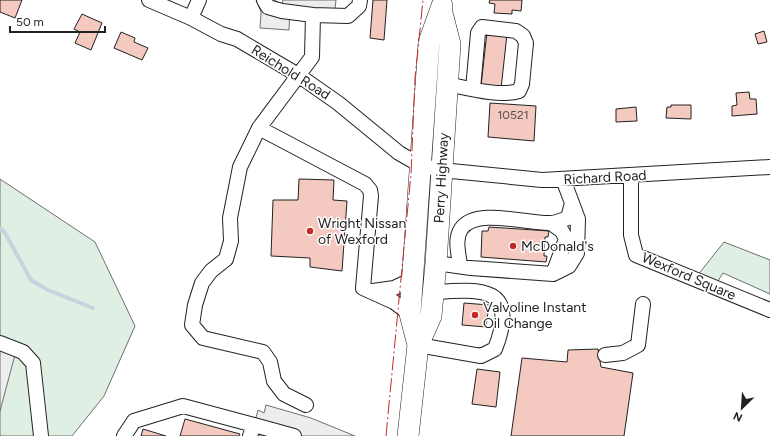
<svg xmlns="http://www.w3.org/2000/svg" width="770" height="436" font-family="Figtree,sans-serif">
	<style>
		.green { fill: #e0efe3; stroke: #6f6f6f }
		.parking { fill: #ededed; stroke: #6f6f6f }
		.lines { fill: none; stroke-linecap: round; stroke-linejoin: round }
		.stream { stroke: #c7d3dd; stroke-width: 4 }
		.building { fill: #f3c9c0; stroke: #222 }
		.minor-casing { stroke: #222; stroke-width: 16 }
		.highway-casing { stroke: #222; stroke-width: 22 }
		.minor { stroke: #fff; stroke-width: 14 }
		.highway { stroke: #fff; stroke-width: 21 }
		.power { stroke: #c62828; stroke-width: 1; stroke-dasharray: 14 3 2 3; stroke-linecap: butt }
		.poi-dot { fill: #c62828; stroke: #fff; stroke-width: 1.5 }
		.labels { text-anchor: middle; stroke-width: 3; stroke-linejoin: round; paint-order: stroke }
		.number-label { font-size: 12px; fill: #564c4a }
		.street-label { font-size: 14px; fill: #222; stroke: #fff }
		.poi-label { font-size: 14px; fill: #222; stroke: #fff; text-anchor: start }
	</style>
	<rect width="100%" height="100%" fill="#fff"/>
	<path class="green" d="M0,179L95,242L135,326L104,396L72,436H0Z
		M724,242L770,260V294L723,273L716,284L697,276Z"/>
	<path class="parking" d="M256,0H274L282,4L283,0H336L335,9L290,7L289,30L260,28L261,12Z
		M0,344L16,351L0,411Z
		M266,405L311,418L355,436H251L258,410L264,413Z"/>
	<g class="lines">
		<path class="stream" d="M0,228L5,233L31,280L48,290L93,308"/>
	</g>
	<path class="building" d="M0,0H22L15,18L0,12Z
		M373,0H387L384,40L370,38Z
		M490,0H522L521,11L512,10V14L494,13L495,4L489,3Z
		M82,14L102,23L91,50L75,43L80,32L74,29Z
		M764,31L767,42L758,44L755,34Z
		M121,32L135,38L134,42L148,48L142,60L114,48Z
		M487,32L507,34L501,89L481,86Z
		M749,92L750,99H756L757,114L732,116V106L737,105L736,93Z
		M490,103L536,106L534,141L488,137Z
		M671,105H691V119L666,118L667,107H671Z
		M636,107L637,121L616,122V109Z
		M299,179L334,180L333,200L347,201L342,271L310,267V258L271,256L273,200H298Z
		M489,227L549,231L548,237H545L544,256H547L546,262L481,257L482,231H488Z
		M464,303L489,305L486,327L462,325Z
		M598,349L601,367L633,373L624,436H511L522,358L567,362L568,350Z
		M477,369L500,372L496,407L472,404Z
		M185,419L240,434L239,436H180Z
		M143,429L166,436H141Z"/>
	<g class="lines">
		<defs>
			<path id="minor" d="M149,0L191,18L221,34L237,39L298,75L338,103L399,153L420,165L441,170L542,180L770,167
				M264,0L268,7L282,11L313,15
				M191,18L199,0
				M447,84C467,88 499,97 519,91L522,84L526,43L523,36L516,31L482,27L478,33L473,89
				M259,128L365,184L370,190L371,196L363,288L394,302L410,314
				M631,176V235L636,255L770,310
				M551,223L562,231L566,239L553,274
				M436,263L471,268L553,274L569,266L577,253L578,219L563,179
				M460,266C459,254 454,240 461,229C476,207 527,224 550,223C556,223 562,220 568,218L572,203
				M373,291L394,288L413,279
				M0,343L23,352L33,363L41,436
				M418,345L481,356L495,349C520,285 480,289 433,292
				M605,355L623,353L638,345L643,304
				M306,405L284,394L274,381L270,362L263,352L203,338L192,325L195,305L202,283L211,271L226,259L231,241L230,218L240,167L259,128L312,57L313,15L348,16L359,6L360,0
				M124,436L134,421L183,406L254,425
				M250,436L254,425L294,436"/>
			<path id="highway" d="M418,345L410,314L429,42L442,6
				M408,436L418,345L431,316L436,263L450,44L441,9"/>
		</defs>
		<use href="#minor" class="minor-casing"/>
		<use href="#highway" class="highway-casing"/>
		<use href="#minor" class="minor"/>
		<use href="#highway" class="highway"/>
		<path class="power" d="M386,436L411,174L415,78L423,0"/>
	</g>
	<g class="poi-dot">
		<circle cx="310" cy="231" r="4"/>
		<circle cx="513" cy="246" r="4"/>
		<circle cx="475" cy="315" r="4"/>
	</g>
	<g class="labels">
		<g class="number-label">
			<text x="513" y="119">10521</text>
		</g>
		<g class="street-label">
			<text transform="translate(291 72) rotate(32)" y="5">Reichold Road</text>
			<text transform="translate(605 177) rotate(-3)" y="5">Richard Road</text>
			<text transform="translate(441 178) rotate(-87)" y="5">Perry Highway</text>
			<text transform="translate(689 276) rotate(23)" y="5">Wexford Square</text>
		</g>
		<g class="poi-label">
			<text x="318" y="228">Wright Nissan<tspan x="318" dy="16">of Wexford</tspan></text>
			<text x="521" y="251">McDonald's</text>
			<text x="483" y="312">Valvoline Instant<tspan x="483" dy="16">Oil Change</tspan></text>
		</g>
	</g>
	<g transform="translate(742 408) rotate(205)" stroke="#ffffff" stroke-width="3" paint-order="stroke">
	<path d="M0-3L7 15L0 10L-7 15Z" fill="#222222"/>
	<text y="-6" font-size="11" font-weight="bold" text-anchor="middle" fill="#222222">N</text>
	</g>
	<path d="M10 26v6h95v-6" fill="none" stroke="#222222" stroke-width="2"/>
	<text x="16" y="26" font-size="12" fill="#222222" stroke="#ffffff" stroke-width="3" paint-order="stroke">50 m</text>
</svg>
